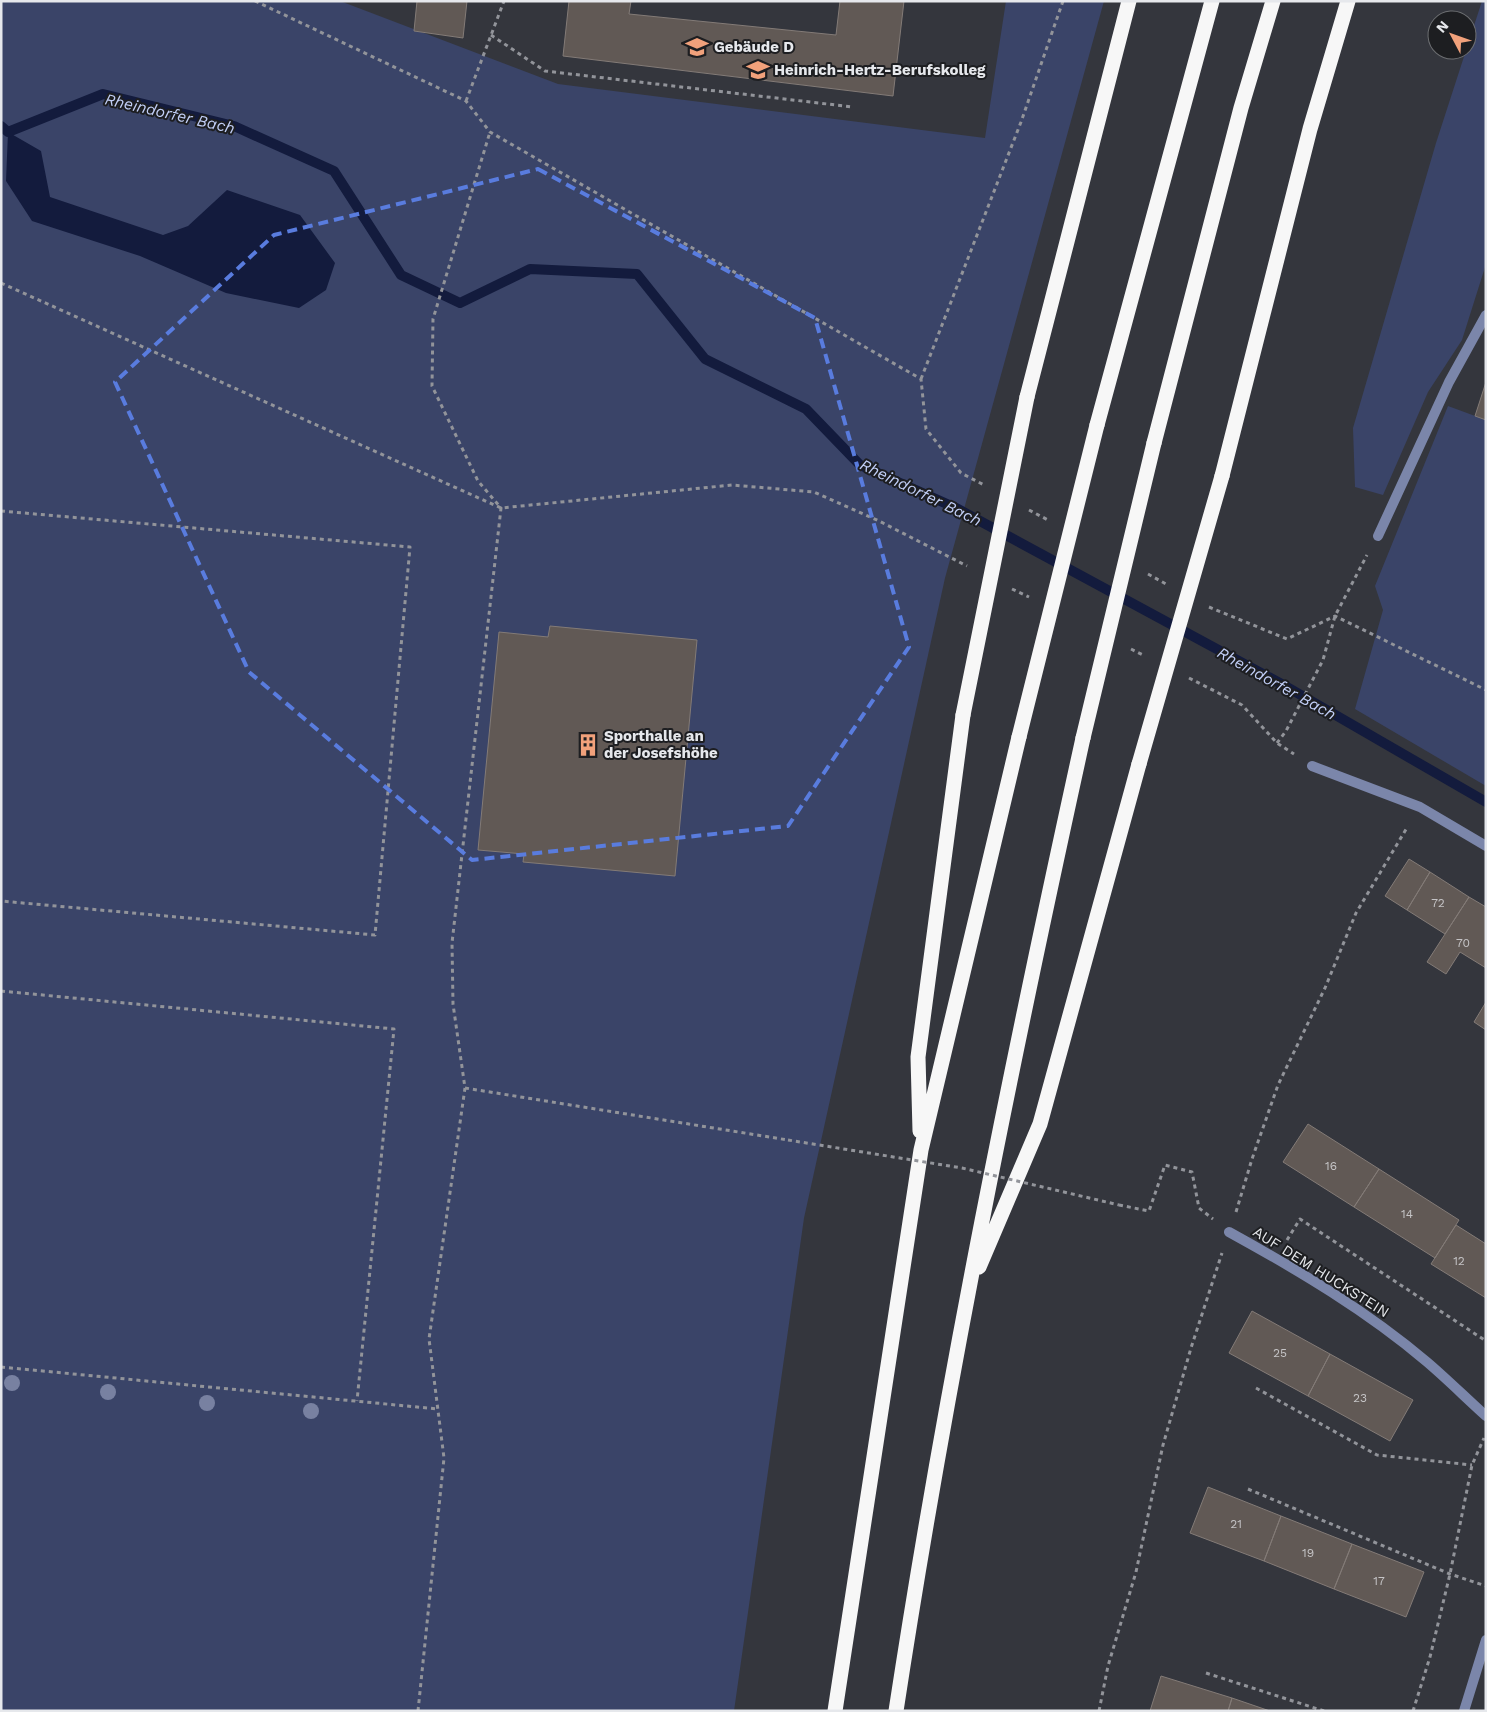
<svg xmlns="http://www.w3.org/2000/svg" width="1487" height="1712" font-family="'Work Sans',sans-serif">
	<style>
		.green { fill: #3a4468 }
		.water { fill: #131b3d }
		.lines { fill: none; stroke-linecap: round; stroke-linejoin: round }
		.stream { stroke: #131b3d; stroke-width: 10 }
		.building { fill: #615955; stroke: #837b77 }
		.path { stroke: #92949a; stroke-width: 3; stroke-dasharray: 4 4; stroke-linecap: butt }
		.service { stroke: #7b86aa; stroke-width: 10 }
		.minor { stroke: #7b86aa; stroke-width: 10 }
		.motorway { stroke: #f7f7f7; stroke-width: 15 }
		.path-bridge { stroke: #92949a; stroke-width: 3; stroke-dasharray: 4 4; stroke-linecap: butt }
		.motorway-bridge { stroke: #f7f7f7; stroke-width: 15 }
		.tree { fill: #7881a1 }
		.marked { fill: none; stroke: #597cde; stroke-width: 4; stroke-dasharray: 10 6; stroke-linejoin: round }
		.labels { text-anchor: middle; stroke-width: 4; stroke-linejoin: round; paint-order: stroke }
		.number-label { font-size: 12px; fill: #c5c4c6 }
		.poi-label { font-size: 15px; font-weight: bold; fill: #e6e8ec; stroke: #1d1e21; text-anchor: start }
		.street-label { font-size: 15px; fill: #e6e8ec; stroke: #1d1e21 }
		.water-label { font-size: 16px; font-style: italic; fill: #c1cef6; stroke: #1d1e21 }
	</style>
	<rect width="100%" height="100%" fill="#34363d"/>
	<path class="green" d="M1,1H340L558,84L985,138L1006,1H1104L945,578L804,1218L734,1711H1Z
		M1482,1H1486V264L1462,340L1428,392L1383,495L1355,487L1353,428L1436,143Z
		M1448,406L1486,420V786L1355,709L1383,610L1375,586Z"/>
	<path class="water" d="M8,132L41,151L50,197L163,235L188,226L227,190L300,215L335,263L326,290L299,308L226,293L140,256L32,221L6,181Z"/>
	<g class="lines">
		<path class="stream" d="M1,126L8,132L103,94L234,126L334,171L401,275L460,303L530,269L637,274L705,359L806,409L860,465L956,508L1287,687L1486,802"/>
	</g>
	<path class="building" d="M417,1H467L463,38L414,31Z
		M569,1H631L629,14L836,35L840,1H904L893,96L563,56Z
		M1486,382V420L1475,416Z
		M550,626L697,640L675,876L523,862L524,854L478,850L499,632L548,637Z
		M1409,859L1430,872L1407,910L1385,896Z
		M1430,872L1469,897L1445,934L1407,910Z
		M1469,897L1486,907V968L1460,952L1446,974L1427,962Z
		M1486,1002V1030L1474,1022Z
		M1308,1124L1379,1169L1354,1207L1283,1162Z
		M1379,1169L1459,1220L1435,1258L1354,1207Z
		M1456,1225L1486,1244V1298L1431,1264Z
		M1252,1311L1330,1354L1308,1396L1229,1353Z
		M1330,1354L1413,1400L1390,1441L1308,1396Z
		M1208,1487L1281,1516L1264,1561L1190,1533Z
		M1281,1516L1352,1544L1334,1589L1264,1561Z
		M1352,1544L1424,1572L1406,1617L1334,1589Z
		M1161,1676L1232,1698L1228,1711H1150Z
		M1232,1698L1270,1711H1228Z"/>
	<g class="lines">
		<path class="path" d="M255,1L466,101L490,132L921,379L926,429L961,473L984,485
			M491,35L545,71L853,107
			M466,101L504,1
			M1,283L501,508L732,485L814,492L879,521L967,566
			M921,379L1021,122L1063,1
			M1029,510L1048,520
			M1,511L410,547L375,935L1,901
			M1148,574L1166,584
			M1012,589L1029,597
			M1209,607L1287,639L1335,616L1486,690
			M1131,649L1145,656
			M1189,678L1242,705L1277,743L1294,754
			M1277,743L1286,731L1323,660L1335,616L1367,555
			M1,991L394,1029L357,1401
			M465,1088L788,1140
			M1119,1205L1149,1211L1165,1165L1192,1172L1199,1208L1213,1219
			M1236,1212L1252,1159L1278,1085L1325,988L1356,913L1408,826
			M1287,1240L1300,1219L1486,1341
			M1,1367L438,1409
			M1256,1388L1377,1455L1472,1465
			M1248,1489L1450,1574L1486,1586
			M1206,1673L1324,1711
			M418,1711L444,1458L429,1339L465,1088L453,1004L452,943L501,508L478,481L432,386L433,319L490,132
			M1099,1711L1108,1666L1136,1572L1163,1445L1191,1348L1222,1253
			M1413,1711L1430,1657L1450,1574L1472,1465L1484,1438"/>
		<path class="service" d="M1378,536L1449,382L1486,315
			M1229,1232C1298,1270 1367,1311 1427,1362C1447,1379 1466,1398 1486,1416"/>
		<path class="minor" d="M1312,766L1420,807L1486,846
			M1464,1711L1486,1640"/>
		<path class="motorway" d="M1027,397L1129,1
			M1097,425L1212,1
			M1154,443L1241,108L1273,1
			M1222,476L1310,129L1348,1
			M920,1131L918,1057L963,715
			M979,1267L1040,1124L1139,764
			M835,1711L921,1150L1019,737
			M896,1711C946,1384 1012,1061 1083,738"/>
		<path class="path-bridge" d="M788,1140L962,1168L1119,1205"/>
		<path class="motorway-bridge" d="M963,715L1027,397
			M1019,737L1097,425
			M1083,738L1154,443
			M1139,764L1222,476"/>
	</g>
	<g class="tree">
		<circle cx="12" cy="1383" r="8"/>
		<circle cx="108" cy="1392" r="8"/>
		<circle cx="207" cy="1403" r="8"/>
		<circle cx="311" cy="1411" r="8"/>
	</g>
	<path class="marked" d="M538,169L815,318L909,647L788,826L472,860L249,672L115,382L274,235Z"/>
	<defs>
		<symbol id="school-bare" viewBox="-9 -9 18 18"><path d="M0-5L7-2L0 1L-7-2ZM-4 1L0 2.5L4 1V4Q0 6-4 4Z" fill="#f1a17b" stroke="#1d1e21" stroke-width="2.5" paint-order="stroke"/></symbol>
		<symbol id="building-bare" viewBox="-9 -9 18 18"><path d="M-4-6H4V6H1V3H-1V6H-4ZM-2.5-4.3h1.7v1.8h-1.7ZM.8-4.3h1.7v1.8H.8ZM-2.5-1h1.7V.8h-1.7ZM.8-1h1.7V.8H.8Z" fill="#f1a17b" stroke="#1d1e21" stroke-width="2.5" paint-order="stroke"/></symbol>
	</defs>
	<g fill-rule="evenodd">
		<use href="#school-bare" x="681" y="31" width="32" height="32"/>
		<use href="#school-bare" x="742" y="54" width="32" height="32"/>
		<use href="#building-bare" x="572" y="729" width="32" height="32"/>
	</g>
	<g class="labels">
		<g class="number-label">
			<text x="1438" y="907">72</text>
			<text x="1463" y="947">70</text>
			<text x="1331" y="1170">16</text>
			<text x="1407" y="1218">14</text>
			<text x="1459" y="1265">12</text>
			<text x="1280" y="1357">25</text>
			<text x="1360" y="1402">23</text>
			<text x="1236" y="1528">21</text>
			<text x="1308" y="1557">19</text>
			<text x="1379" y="1585">17</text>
		</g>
		<g class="poi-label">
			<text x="714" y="52">Gebäude D</text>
			<text x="774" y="75">Heinrich-Hertz-Berufskolleg</text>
			<text x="604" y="741">Sporthalle an<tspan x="604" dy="17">der Josefshöhe</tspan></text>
		</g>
		<g class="street-label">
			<text transform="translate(1321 1272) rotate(32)" y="5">AUF DEM HUCKSTEIN</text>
		</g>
		<g class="water-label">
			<text transform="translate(170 113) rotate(13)" y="6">Rheindorfer Bach</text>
			<text transform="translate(921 492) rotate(26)" y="6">Rheindorfer Bach</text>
			<text transform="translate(1277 683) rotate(29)" y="6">Rheindorfer Bach</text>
		</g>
	</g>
	<rect width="1487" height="1712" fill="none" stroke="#e6e8ec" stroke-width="5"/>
	<g transform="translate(1452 35) rotate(311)"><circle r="24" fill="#1d1e21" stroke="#6d6f72"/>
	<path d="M0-4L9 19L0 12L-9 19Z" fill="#f1a17b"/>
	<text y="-8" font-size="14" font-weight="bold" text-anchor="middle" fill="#e6e8ec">N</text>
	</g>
</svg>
